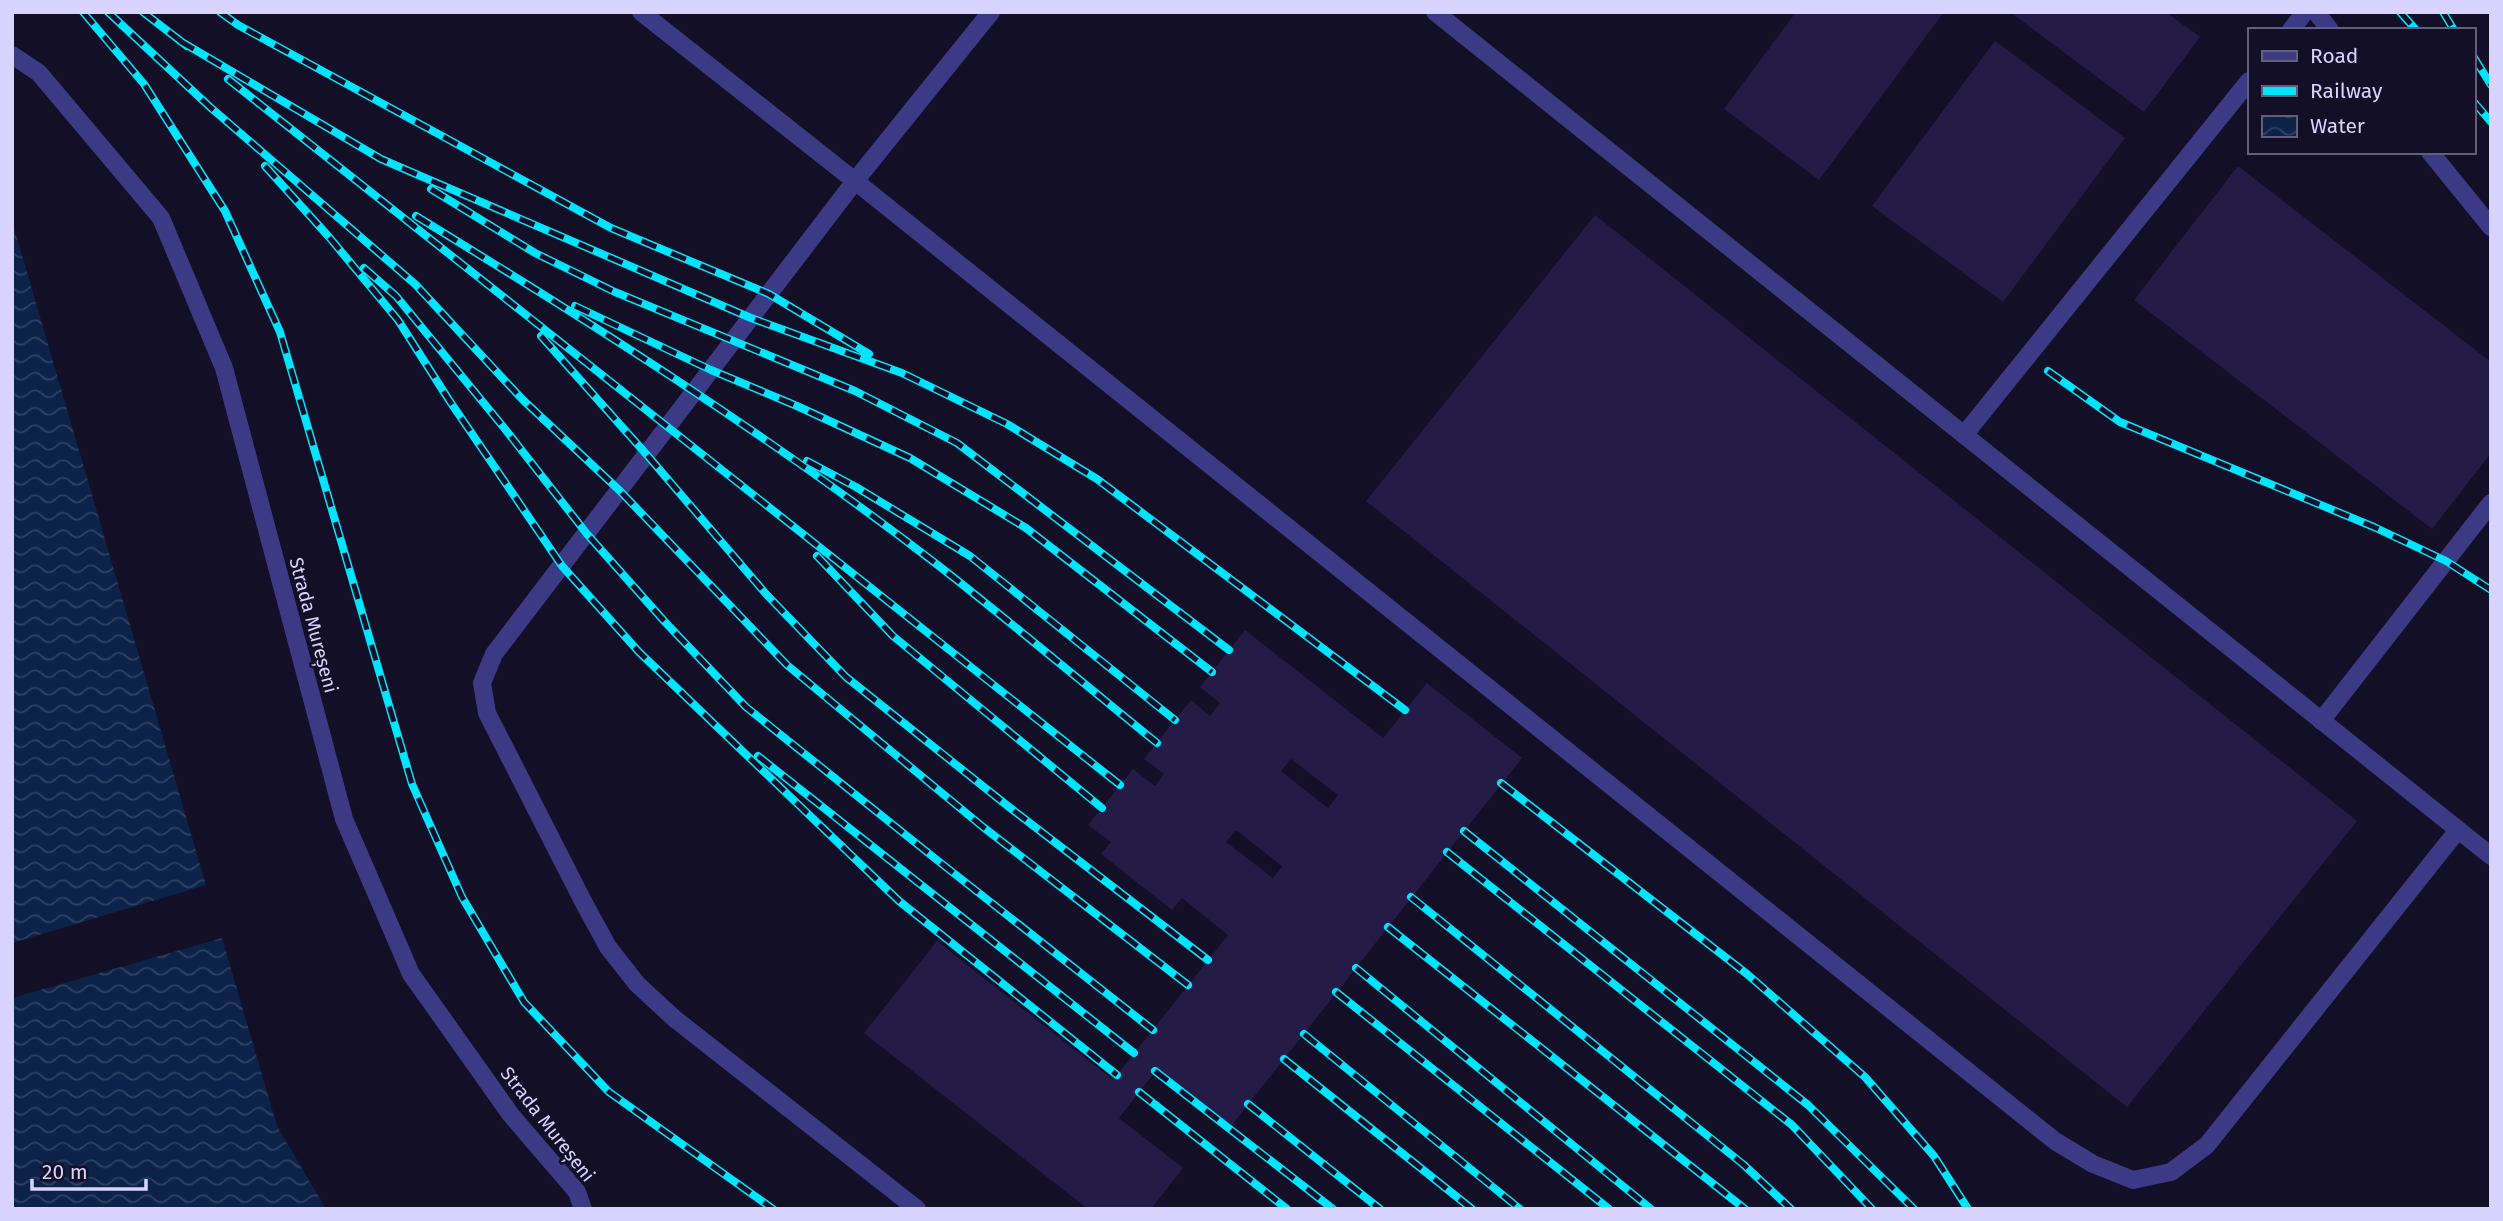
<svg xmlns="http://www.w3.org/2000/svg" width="2503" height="1221" font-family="'Fira Sans',sans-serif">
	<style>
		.water { fill: url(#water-waves) }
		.building { fill: #241b47; fill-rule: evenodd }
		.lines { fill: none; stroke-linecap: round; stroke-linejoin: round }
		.minor { stroke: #3d3a85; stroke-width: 18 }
		.rail-casing { stroke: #00e5ff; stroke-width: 8 }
		.rail { stroke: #130f26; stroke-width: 5; stroke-dasharray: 16; stroke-linecap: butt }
		.labels { text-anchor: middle; stroke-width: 5; stroke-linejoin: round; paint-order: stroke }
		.street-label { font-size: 19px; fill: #d9d4ff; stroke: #130f26 }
	</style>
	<defs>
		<pattern id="water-waves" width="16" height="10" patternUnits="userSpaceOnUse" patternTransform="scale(1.75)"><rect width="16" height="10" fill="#0c2248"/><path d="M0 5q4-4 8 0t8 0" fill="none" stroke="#2f4163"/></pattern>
	</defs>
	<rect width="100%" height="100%" fill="#130f26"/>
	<path class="water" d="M12,221L206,885L12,943Z
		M222,938L277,1126L326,1209H12V998Z"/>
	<path class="building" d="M1796,12H1944L1819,180L1724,109Z
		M2010,12H2166L2200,37L2144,112Z
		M1995,41L2125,138L2003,302L1872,206Z
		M2238,166L2491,362V453L2432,529L2134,300Z
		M1595,215L2357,821L2127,1107L1366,501Z
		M1245,630L1383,738L1427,683L1522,758L1231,1126L1158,1068L1119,1118L1183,1168L1151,1209H1088L864,1033L937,941L1113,1080L1228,935L1182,898L1172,910L1101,854L1111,842L1088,825L1133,769L1155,786L1164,774L1144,759L1191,700L1210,716L1220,703L1200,687ZM1291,759L1338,795L1328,808L1281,771ZM1236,830L1282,866L1273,878L1226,842Z"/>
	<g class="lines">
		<path class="minor" d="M641,12L855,181L2055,1141L2093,1164L2133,1180L2171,1172L2207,1145L2458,830
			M1435,12L2491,856
			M2316,12L2330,30
			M2291,30L2305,12
			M12,55L39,73L161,218L224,368L344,819L411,974L511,1115L577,1192L583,1209
			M2430,152L2491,227
			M1964,435L2249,81
			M2321,721L2491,503
			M917,1209L675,1019L637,984L608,947L585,905L487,713L482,683L494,654L855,181L991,12"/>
		<defs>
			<path id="rail" d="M83,12L144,84L225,211L280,332L412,784L462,897L524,1002L609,1092L773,1209
				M108,12L210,107L415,284L523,400L620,491L787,665L983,827L1188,985
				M143,12L187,46
				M220,12L238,25L611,228L769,294L869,354
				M2400,12L2416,30
				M2443,12L2454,30
				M180,41L381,159L751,318L902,373L1007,424L1097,479L1405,710
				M2473,56L2491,85
				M228,79L1120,785
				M2473,101L2491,122
				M265,166L329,237L398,320L449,400L562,566L639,652L899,901L1117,1075
				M431,189L535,253L615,292L855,391L957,443L1229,650
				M416,216C595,325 773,438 939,566C1013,624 1084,684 1157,743
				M364,268L396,296L505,429L587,534L665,622L746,707L937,860L1153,1030
				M575,306L711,370L797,406L910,458L1026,528L1212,672
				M541,336L647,455L766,594L846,677L1009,807L1208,960
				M2048,371L2120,422L2374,527L2446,561L2491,590
				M807,461L856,487L970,556L1175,720
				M817,556L893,636L1102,808
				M758,756L1134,1053
				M1501,783L1747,974L1865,1077L1934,1156L1968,1209
				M1464,831L1808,1105L1914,1209
				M1447,852L1792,1125L1872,1209
				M1411,897L1744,1165L1791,1209
				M1388,927L1745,1209
				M1356,968L1651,1209
				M1336,992L1609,1209
				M1304,1034L1520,1209
				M1284,1059L1472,1209
				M1155,1071L1333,1209
				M1139,1092L1287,1209
				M1248,1104L1380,1209"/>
		</defs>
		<use href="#rail" class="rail-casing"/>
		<use href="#rail" class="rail"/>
	</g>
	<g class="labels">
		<g class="street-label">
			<text transform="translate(314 625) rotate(75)" y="7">Strada Mureșeni</text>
			<text transform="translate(548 1124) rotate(52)" y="7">Strada Mureșeni</text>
		</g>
	</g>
	<rect width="2503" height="1221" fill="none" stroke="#d9d4ff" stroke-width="28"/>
	<rect x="2248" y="28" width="228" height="126" fill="#130f26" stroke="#625e7d" stroke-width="2"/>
	<rect x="2262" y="51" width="35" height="10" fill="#3d3a85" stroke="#625e7d" stroke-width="2"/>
	<text x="2310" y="63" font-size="21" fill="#d9d4ff">Road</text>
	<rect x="2262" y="86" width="35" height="10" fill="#00e5ff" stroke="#625e7d" stroke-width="2"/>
	<text x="2310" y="98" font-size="21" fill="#d9d4ff">Railway</text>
	<rect x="2262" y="116" width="35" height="21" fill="url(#water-waves)" stroke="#625e7d" stroke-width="2"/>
	<text x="2310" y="133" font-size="21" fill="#d9d4ff">Water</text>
	<path d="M32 1179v10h114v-10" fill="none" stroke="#d9d4ff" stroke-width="3.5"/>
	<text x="42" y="1179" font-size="21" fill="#d9d4ff" stroke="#130f26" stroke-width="5" paint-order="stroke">20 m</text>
</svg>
